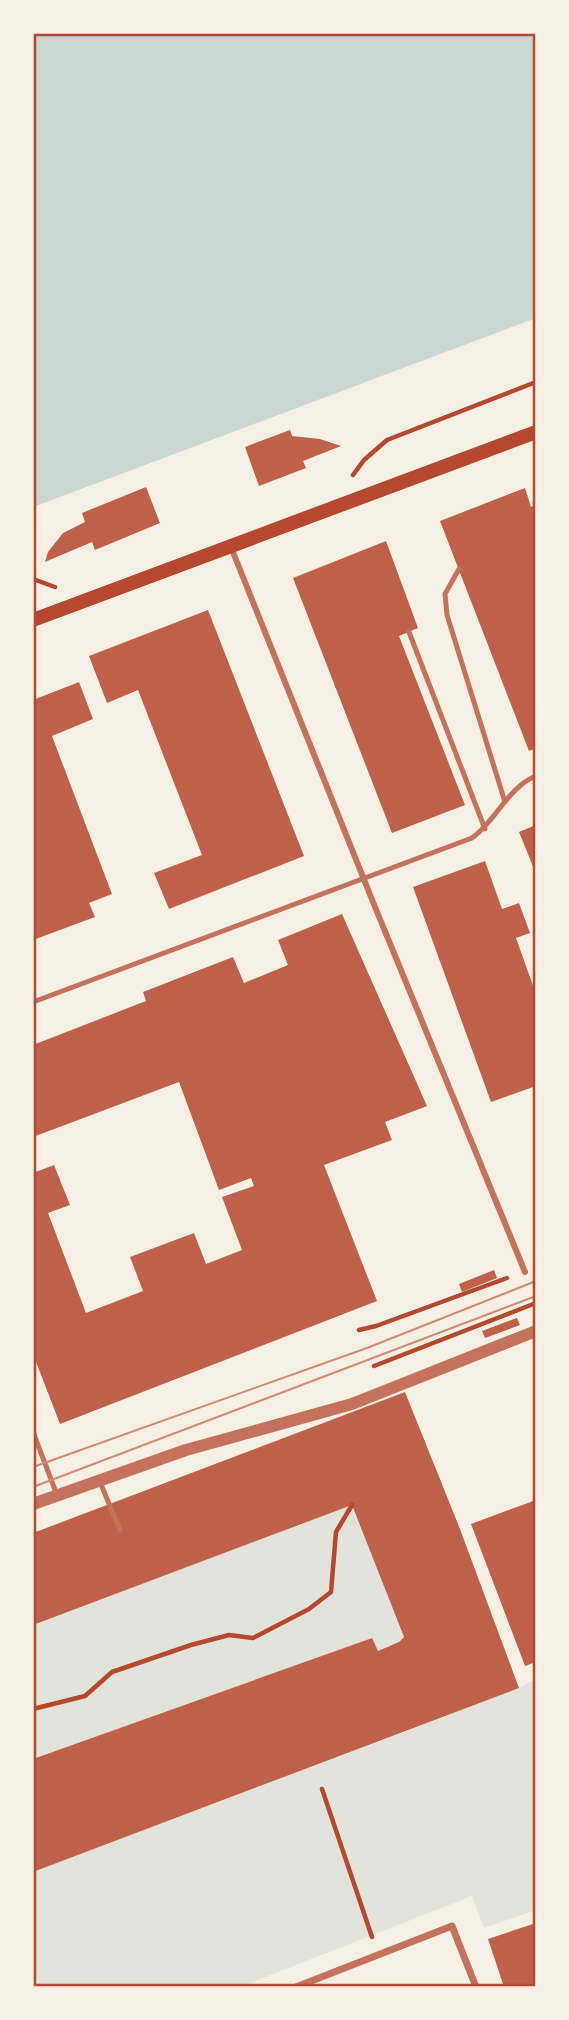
<svg xmlns="http://www.w3.org/2000/svg" width="569" height="2020" font-family="'Alegreya Sans',sans-serif">
	<style>
		.green { fill: #e2e4dc }
		.water { fill: #c9d6d2 }
		.building { fill: #bf614a }
		.lines { fill: none; stroke-linecap: round; stroke-linejoin: round }
		.path { stroke: #b5482f; stroke-width: 4.5 }
		.service { stroke: #c5725c; stroke-width: 5 }
		.pedestrian { stroke: #c5725c; stroke-width: 6 }
		.minor { stroke: #c5725c; stroke-width: 7 }
		.tertiary { stroke: #c5725c; stroke-width: 12 }
		.secondary { stroke: #b5482f; stroke-width: 14 }
		.tram { stroke: #cf8b77; stroke-width: 2 }
		.neatline { fill: none; stroke: #b5482f; stroke-width: 2.5 }
	</style>
	<rect width="100%" height="100%" fill="#f6efe4"/>
	<path class="green" d="M352,1505L404,1637L399,1642L378,1651L371,1638L33,1759V1625Z
		M536,1678V1910L484,1928L472,1896L240,1987H33V1872L436,1720L519,1688Z"/>
	<path class="water" d="M33,33H536V318L33,507Z"/>
	<path class="building" d="M290,430L292,436L320,439L341,446L303,461L306,468L259,486L245,447Z
		M146,487L160,523L95,550L92,542L45,562L48,552L63,533L85,522L82,513Z
		M525,488L531,507L536,505V748L529,751L440,521Z
		M386,541L418,628L399,636L465,805L392,833L293,578Z
		M208,610L304,856L169,909L154,873L202,855L138,690L107,703L89,656Z
		M79,682L93,719L52,736L112,894L89,903L95,917L33,940V700Z
		M536,825V874L519,832Z
		M485,861L502,909L519,903L530,933L516,938L536,994V1086L491,1102L413,887Z
		M342,914L427,1106L385,1122L392,1140L324,1165L377,1301L60,1424L33,1354V1173L54,1165L70,1205L48,1213L86,1313L143,1291L130,1257L194,1233L206,1264L242,1250L222,1197L254,1186L251,1178L219,1190L179,1082L33,1137V1045L146,1001L143,992L233,957L244,983L288,965L278,940Z
		M494,1270L497,1278L462,1292L459,1284Z
		M517,1318L520,1325L485,1338L482,1331Z
		M405,1392L460,1529L519,1688L33,1872V1759L372,1638L378,1651L399,1642L404,1637L352,1505L33,1625V1533Z
		M536,1500V1662L525,1666L471,1524Z
		M536,1923V1987H504L488,1939Z"/>
	<g class="lines">
		<path class="path" d="M353,475L364,460L387,440L536,382
			M33,579L55,587
			M359,1330L376,1326L507,1278
			M374,1366L536,1303
			M33,1709L85,1696L112,1672L191,1645L229,1635L253,1638L309,1609L331,1592L336,1532L352,1505
			M322,1789L372,1937"/>
		<path class="service" d="M459,569L445,594L447,615L505,802
			M409,632L485,829
			M33,1002L472,838C496,821 508,787 536,776
			M33,1432L57,1495
			M100,1482L120,1530"/>
		<path class="pedestrian" d="M231,547L373,902L525,1272"/>
		<path class="minor" d="M296,1987L452,1926L476,1987"/>
		<path class="tertiary" d="M33,1504L186,1450L352,1404L536,1331"/>
		<path class="secondary" d="M33,620L536,432"/>
		<path class="tram" d="M33,1467L367,1348L536,1281
			M33,1487L536,1296"/>
	</g>
	<rect width="569" height="2020" fill="none" stroke="#f6efe4" stroke-width="70"/>
	<rect x="35" y="35" width="499" height="1950" class="neatline"/>
</svg>
